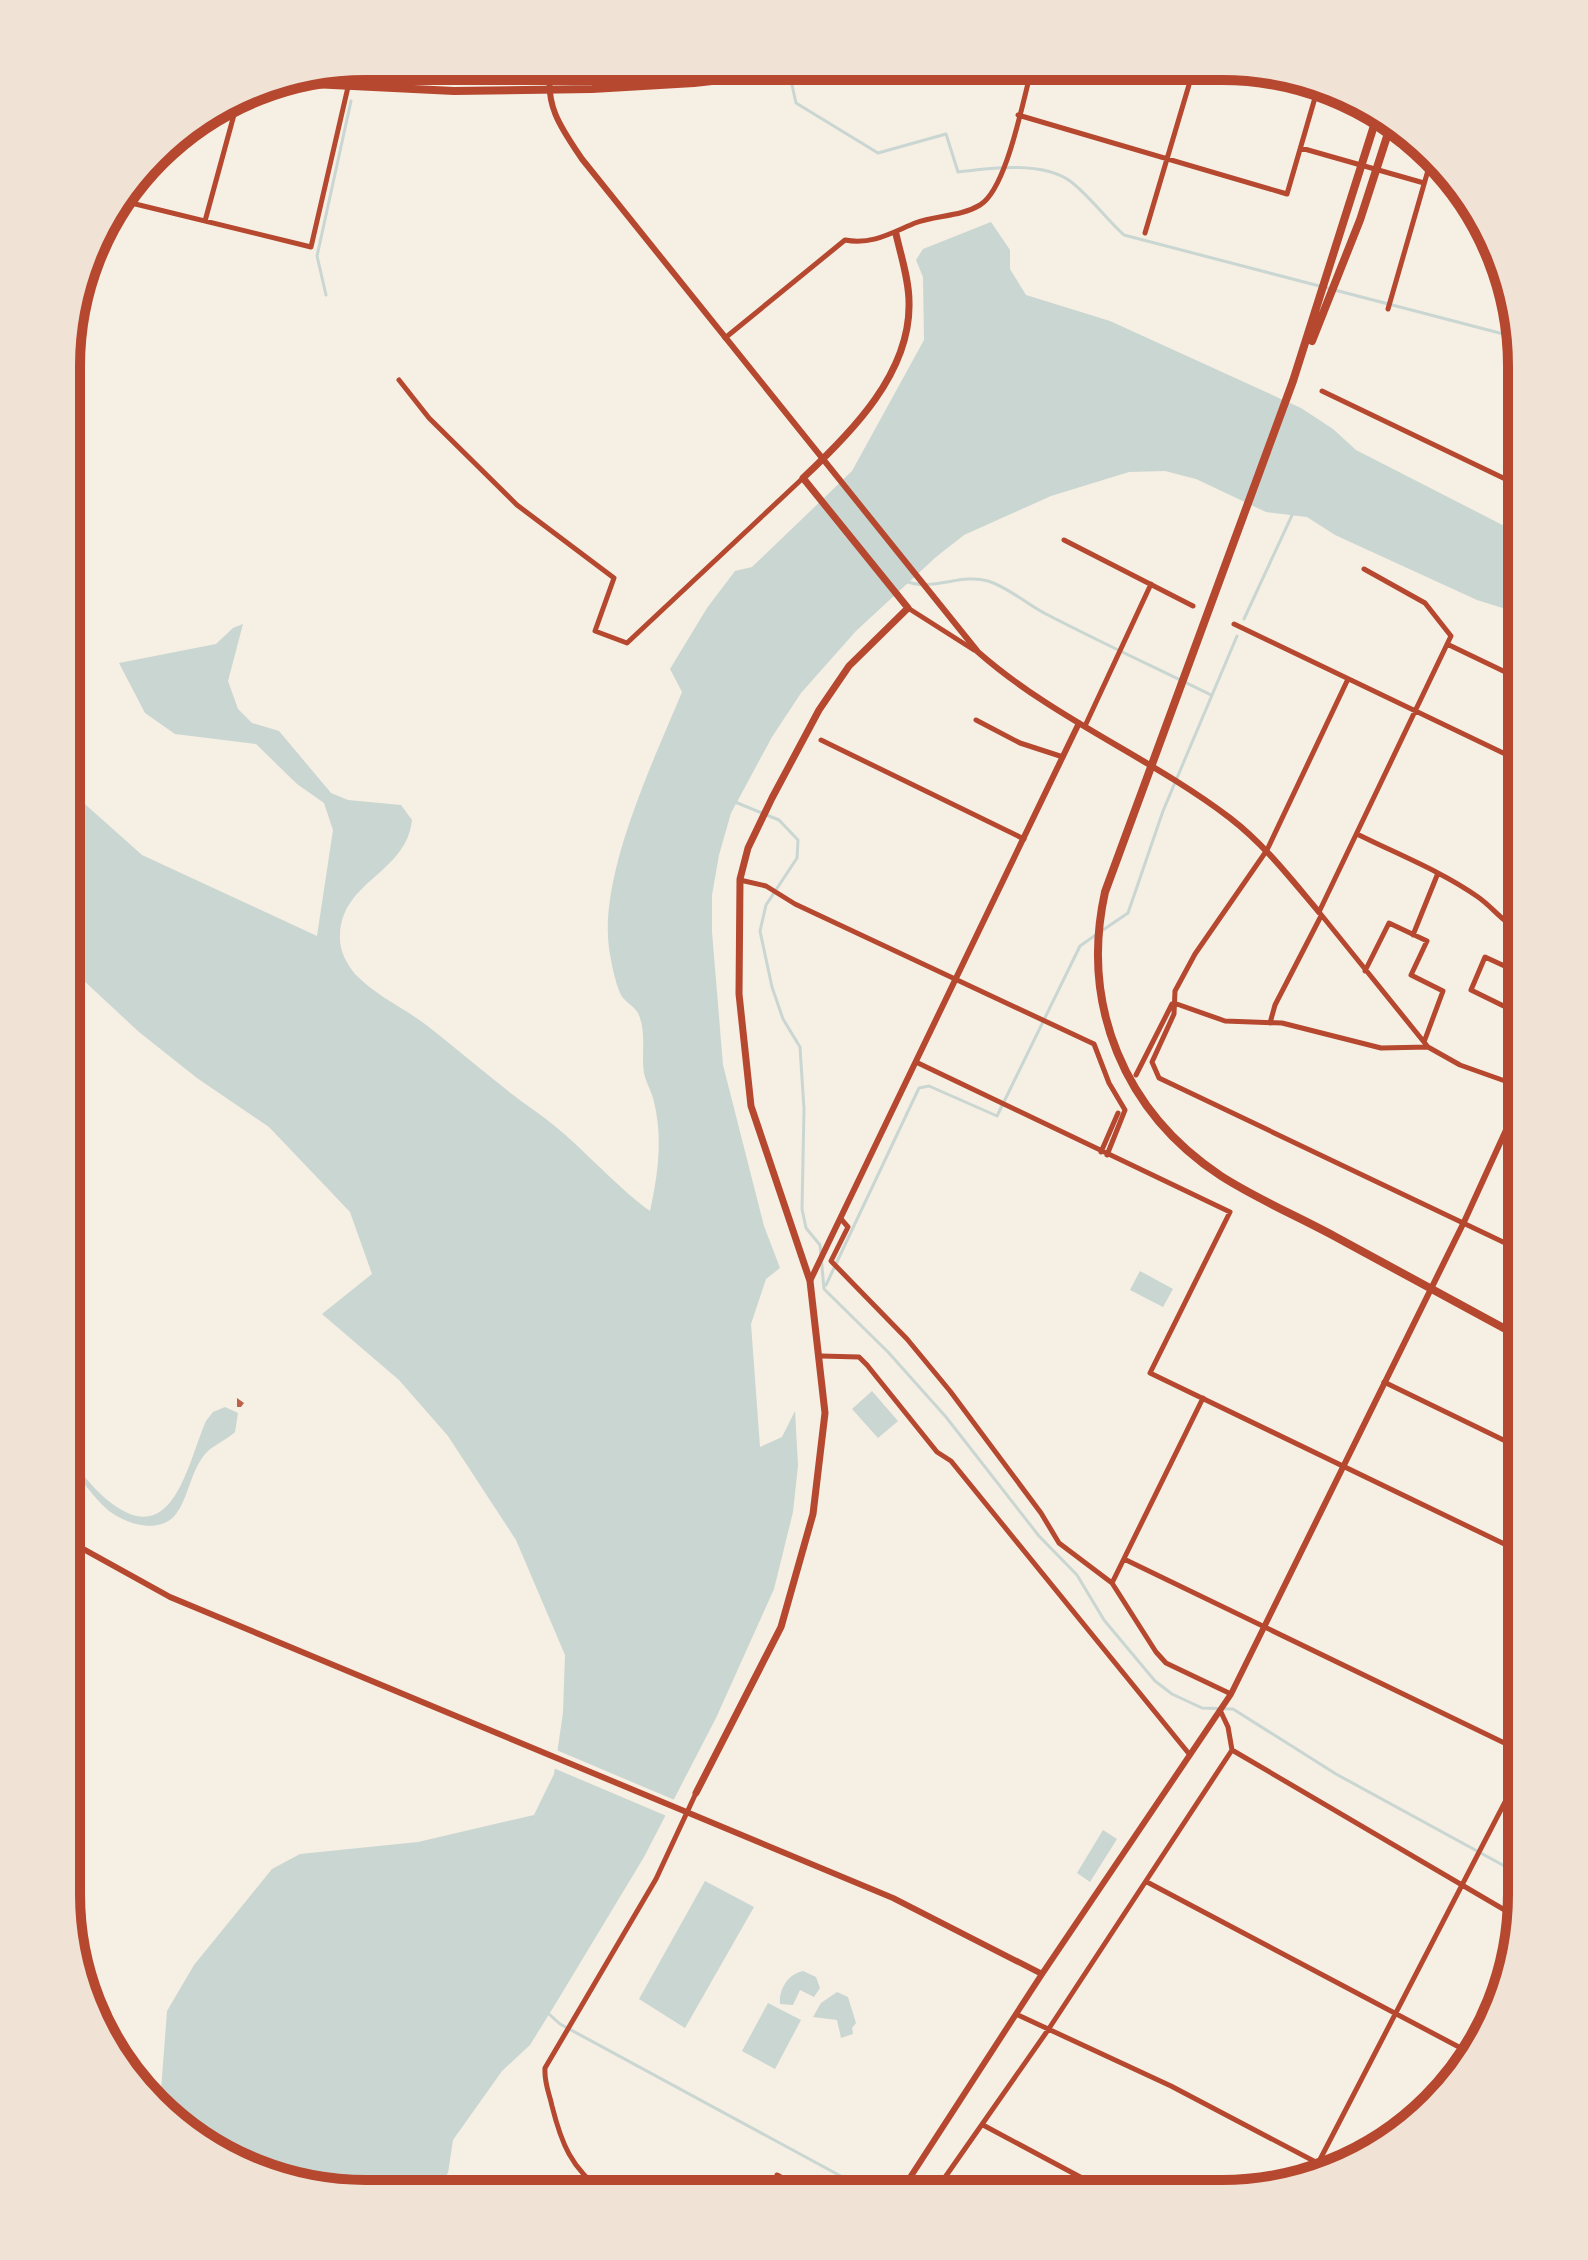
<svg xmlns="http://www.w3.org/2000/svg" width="1588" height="2260" font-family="Rubik,sans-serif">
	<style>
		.water { fill: #c9d6d2 }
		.pier { fill: #f6efe4 }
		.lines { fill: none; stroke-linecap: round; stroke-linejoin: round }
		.stream { stroke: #c9d6d2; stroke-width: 3 }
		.building { fill: #bf614a }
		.minor { stroke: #b5482f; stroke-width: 5 }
		.tertiary { stroke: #b5482f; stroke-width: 6 }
		.secondary { stroke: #b5482f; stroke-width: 7 }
		.trunk { stroke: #b5482f; stroke-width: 8 }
		.rim { fill: none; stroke: #b5482f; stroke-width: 10 }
	</style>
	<rect width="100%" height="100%" fill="#f6efe4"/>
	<path class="water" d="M991,222L1010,250V269L1026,295L1110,321L1301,408L1333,429L1356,450L1522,535V614L1477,600L1335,535L1307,517L1266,512L1196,479L1165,471L1129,472L1051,496L964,535L936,557L856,631L801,693L772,737L731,813L719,855L712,895V932L723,1065L764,1226L780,1268L766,1279L751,1324L760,1447L782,1437L795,1411L798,1465L793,1512L774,1589L716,1718L644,1857L556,2003L530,2045L502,2071L453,2140L448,2173L431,2192L327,2191L251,2171L184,2132L160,2104L167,2011L194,1965L272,1869L300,1854L418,1842L534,1815L554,1774L563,1713L565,1655L516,1540L448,1436L399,1380L322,1314L372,1274L350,1212L269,1127L197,1078L139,1032L68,966V789L142,855L317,936L333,830L324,803L297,784L256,744L175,734L145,713L119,663L216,644L233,628L243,624L228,681L238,709L252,723L279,731L331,793L348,800L401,805L412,820C406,874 342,880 340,935C339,950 346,963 355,974C375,995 402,1007 425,1024C462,1053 497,1084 535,1111C576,1139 610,1182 650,1211C658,1175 663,1138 654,1102C652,1092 646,1083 644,1073C641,1054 647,1032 638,1013C634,1006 625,1002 621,995C615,983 611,961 609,948C599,874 654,760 682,692L670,669L707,608L735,571L752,567L852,471L924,340L923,277L916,260L923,249Z
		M1140,1271L1173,1289L1163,1307L1130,1290Z
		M872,1391L898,1421L878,1438L852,1409Z
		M225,1407L238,1413L235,1432C224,1442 211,1445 202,1458C190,1475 188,1498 176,1514C160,1535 126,1524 109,1511C93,1498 83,1479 67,1466V1459C81,1471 92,1487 106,1499C173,1555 187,1464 206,1421L213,1412Z
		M1103,1830L1117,1839L1090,1882L1077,1873Z
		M705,1881L754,1907L685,2028L639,1999Z
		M803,1971L816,1977L820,1988L814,1997L800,1990L793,2005L780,2004C779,1989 788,1974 803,1971Z
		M837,1992L848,1997L856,2023L852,2028L853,2034L841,2038L837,2020L813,2017L821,2003Z
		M768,2003L801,2020L775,2069L742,2051Z"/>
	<path class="pier" d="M554,1749L677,1801L669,1817L551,1767Z"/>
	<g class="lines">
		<path class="stream" d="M788,67L796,103L878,153L946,134L958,172C991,168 1042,161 1070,181C1090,196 1105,218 1124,235L1515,337
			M326,295L317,256L351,101
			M905,581C933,592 960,573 988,581C1010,588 1026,604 1046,614C1100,642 1156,668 1211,695
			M1244,619L1293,513
			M735,802L779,820L798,840L797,858L766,905L760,931L772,987L783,1019L800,1047L804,1109L802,1209L806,1228L820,1245L824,1289L888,1352L946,1417L1039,1536L1077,1575L1104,1620L1155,1681L1172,1694L1202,1708L1233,1709L1336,1774L1521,1875
			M1103,930L1128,913L1163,811L1237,636
			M826,1285L919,1088L929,1086L997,1116L1080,946L1097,934
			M549,2014L560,2024L872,2193"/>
	</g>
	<path class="building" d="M237,1398L244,1403L241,1407H237Z"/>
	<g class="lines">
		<path class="minor" d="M1018,115L1287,194L1319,84
			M1301,148L1424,183
			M119,200L311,247L348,87
			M205,221L238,100
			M1145,233L1194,68
			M1388,309L1431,160
			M725,338L845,240C872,245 891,233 915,223C936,215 960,217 980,205C1007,189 1023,99 1032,68
			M399,380L429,418L517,505L614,578L595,631L627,643L803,478
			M1322,391L1522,487
			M1064,540L1193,606
			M1364,569L1425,603L1451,636L1319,912L1428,1047L1460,1065L1522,1087
			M908,608L974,650
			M1234,624L1522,762
			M1447,644L1522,680
			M1348,679L1267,850L1195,954L1175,991L1174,1014L1152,1062L1159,1078L1522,1251
			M976,720L1020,743L1063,757
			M1085,726L1151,584
			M821,740L1024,839
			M1357,834C1397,854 1441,871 1478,897C1494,908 1502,923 1522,930
			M740,880L766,886L795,904L1094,1044L1109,1083L1125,1110L1107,1155
			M1413,935L1438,873
			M1365,971L1389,923L1427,941L1411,975L1443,991L1424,1042
			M1174,1003L1225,1021L1282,1023L1381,1048L1428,1047
			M1522,1015L1471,990L1485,957L1522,974
			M1270,1023L1275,1005L1321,916
			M918,1063L1230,1212L1150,1373L1521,1552
			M1136,1075L1172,1004
			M1510,1120L1522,1126
			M1101,1152L1118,1113
			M841,1219L848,1227L831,1261L907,1339L950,1391L1041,1513L1059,1543L1112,1583
			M821,1356L859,1357L867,1365L937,1452L951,1461L1190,1755
			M1384,1382L1522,1449
			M1203,1398L1112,1583L1156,1652L1166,1663L1231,1694
			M1124,1559L1521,1751
			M1220,1710L1228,1727L1232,1750L1520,1919
			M1147,1882L1474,2055
			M1018,2015L1171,2086L1329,2169
			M983,2125L1112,2194
			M1313,2173L1521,1771
			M777,2175L811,2193
			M604,2192C571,2169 561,2142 552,2106C549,2092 544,2083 545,2068L656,1879L696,1793
			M934,2193L1048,2030L1232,1750"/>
		<path class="tertiary" d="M551,67C544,105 561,128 582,159L978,652C1054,719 1150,757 1230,818C1265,845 1291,879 1319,912
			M810,1281L1079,723
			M67,1540L170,1597L893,1898L1042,1974
			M900,2193L1042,1974L1231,1694L1464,1222L1522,1095"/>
		<path class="secondary" d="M696,1793L781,1627L813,1514L825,1413L810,1281L751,1106L739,994L740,879L748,848L772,798L819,710L849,666L908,608L803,478C851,433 911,373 909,302C909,280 901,256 896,234"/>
		<path class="trunk" d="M272,82L454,91L592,89L694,83L836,67
			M1378,113L1293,381L1105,892C1080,1005 1124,1112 1221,1176C1257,1199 1297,1216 1334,1236C1397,1270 1459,1304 1522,1338
			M1312,341L1360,220L1392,121"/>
	</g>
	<path d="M0 0H1588V2260H0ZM366 80H1222A286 286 0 0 1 1508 366V1894A286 286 0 0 1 1222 2180H366A286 286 0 0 1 80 1894V366A286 286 0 0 1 366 80Z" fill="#f1e2d6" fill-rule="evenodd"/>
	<path class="rim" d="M366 80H1222A286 286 0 0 1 1508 366V1894A286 286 0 0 1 1222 2180H366A286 286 0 0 1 80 1894V366A286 286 0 0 1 366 80Z"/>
</svg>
